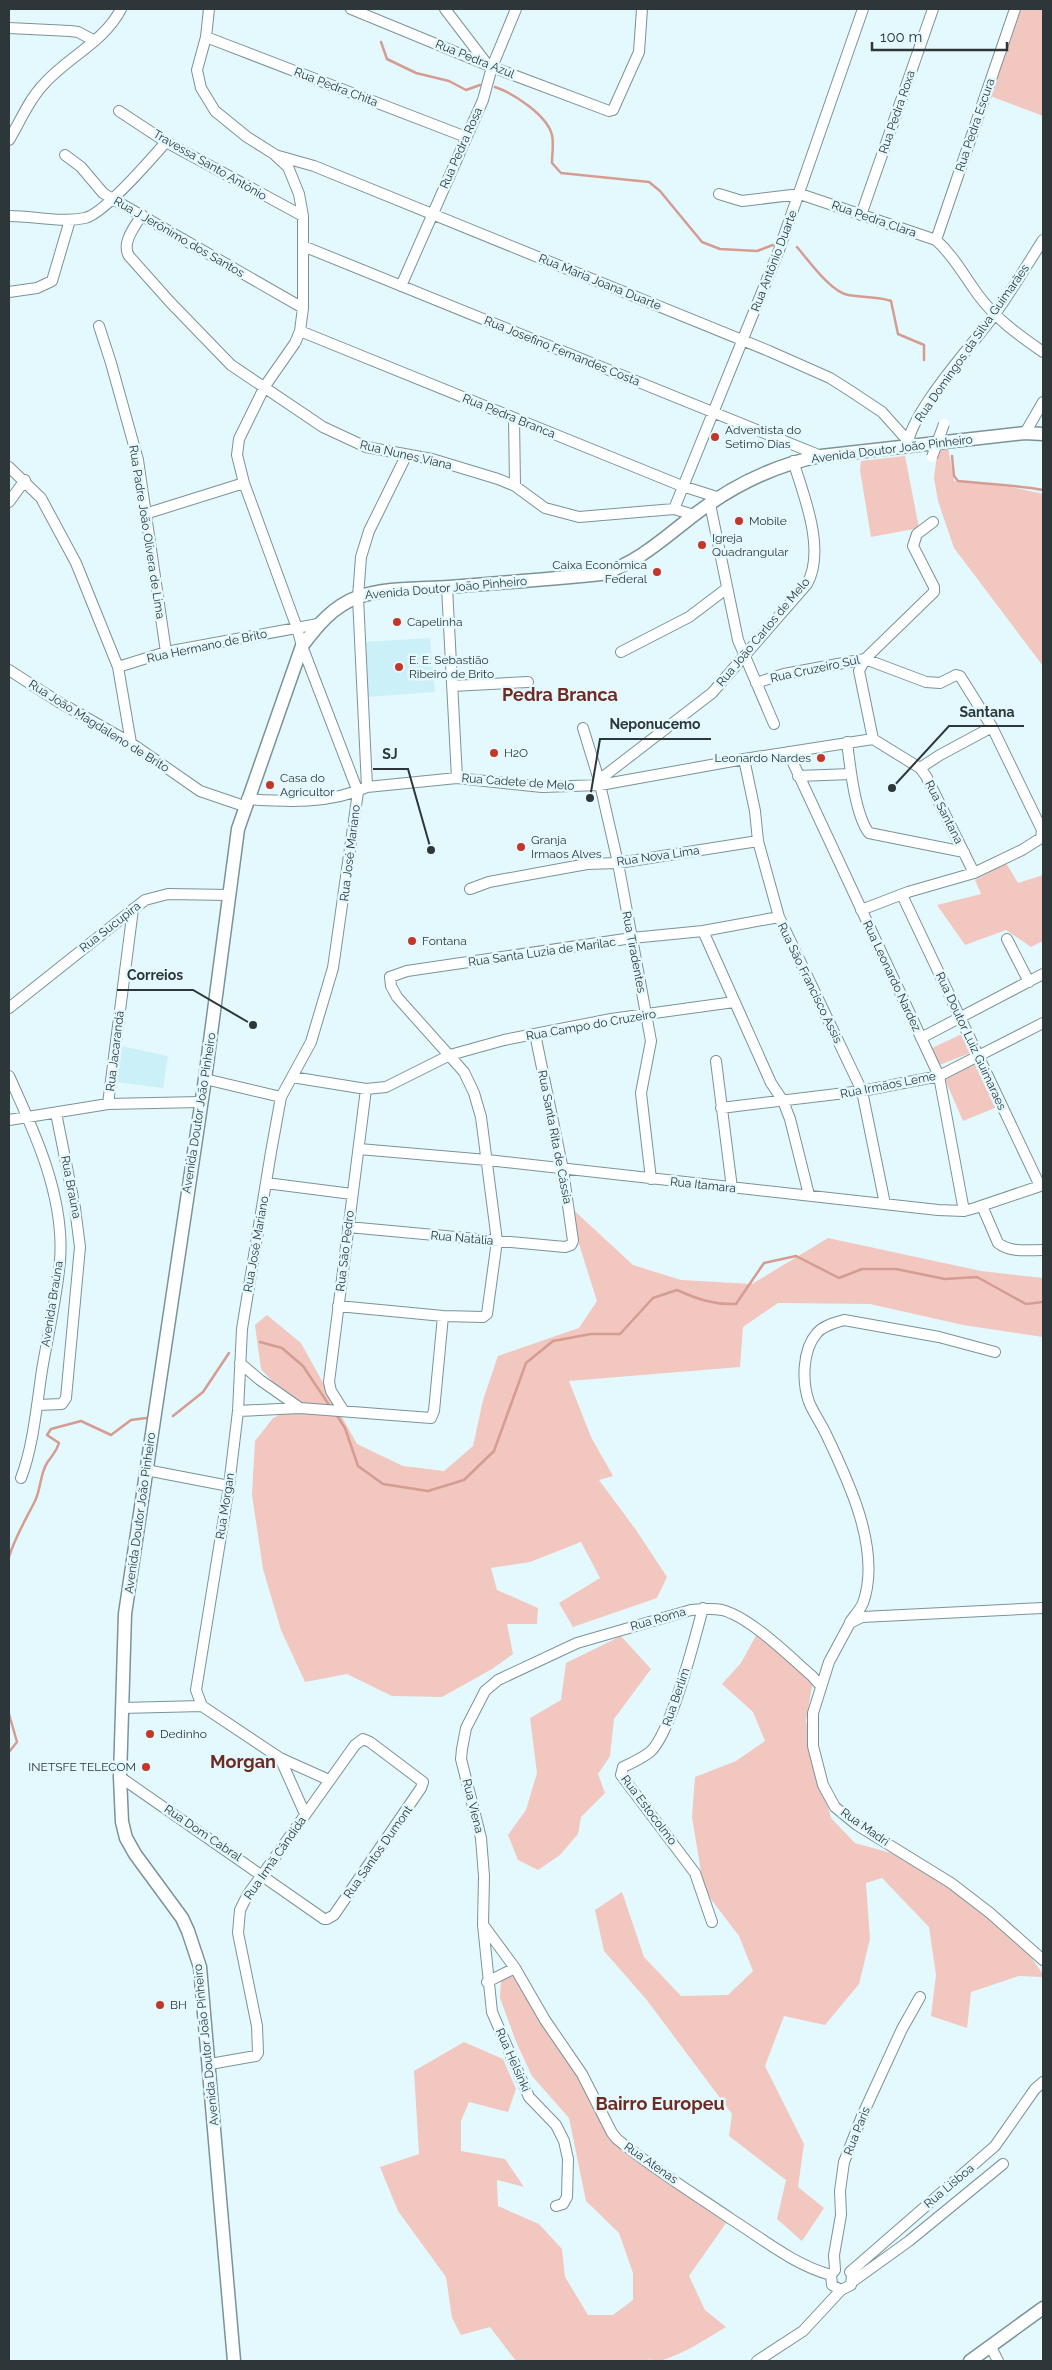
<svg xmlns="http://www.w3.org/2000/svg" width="1052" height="2370" font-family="Raleway,sans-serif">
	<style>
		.built { fill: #ccf0f8 }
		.green { fill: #f1c7c0 }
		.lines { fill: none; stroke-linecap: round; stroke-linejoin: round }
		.stream { stroke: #d59c92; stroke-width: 2.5 }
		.minor-casing { stroke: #7a9399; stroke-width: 12 }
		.major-casing { stroke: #7a9399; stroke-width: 15 }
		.minor { stroke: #fff; stroke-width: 10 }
		.major { stroke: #fff; stroke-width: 12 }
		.minor-bridge-casing { stroke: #7a9399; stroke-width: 12; stroke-linecap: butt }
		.minor-bridge { stroke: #fff; stroke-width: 10 }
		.poi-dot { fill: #c33629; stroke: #e4f9fe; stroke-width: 2 }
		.labels { text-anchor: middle; stroke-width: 5; stroke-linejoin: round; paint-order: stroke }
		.street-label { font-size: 12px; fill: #2d373a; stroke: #e4f9fe }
		.poi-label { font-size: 12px; fill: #2d373a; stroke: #e4f9fe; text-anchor: start }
		.district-label { font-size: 18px; font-weight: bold; fill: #6f2a22; stroke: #e4f9fe }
		.leader { fill: none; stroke: #2d373a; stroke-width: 2 }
		.callout-dot { fill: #2d373a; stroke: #e4f9fe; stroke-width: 2 }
		.callout-label { font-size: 14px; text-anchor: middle; font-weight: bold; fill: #2d373a; stroke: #e4f9fe; stroke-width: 5; stroke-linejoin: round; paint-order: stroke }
	</style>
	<rect width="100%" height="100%" fill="#e4f9fe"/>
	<path class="built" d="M430,638L435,692L367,697L363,642Z
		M121,1046L168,1056L163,1088L115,1082Z"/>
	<path class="green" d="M1021,9H1043V116L990,96Z
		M938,447H948L954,481L1011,487L1043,494V666L954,548L938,501L934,478Z
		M905,456L919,528L871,537L860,470L861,461Z
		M1006,863L1018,883L1043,875V941L1031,947L1006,930L965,945L937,905L981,894L975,880Z
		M966,1032L973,1052L939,1065L932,1048Z
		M976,1064L997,1107L963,1121L944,1077Z
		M566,1203L633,1265L681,1280L752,1284L828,1238L981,1271L1043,1278V1337L963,1325L870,1304L778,1303L743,1327L740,1367L569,1381L591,1437L613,1476L599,1480L636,1530L667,1577L657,1598L573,1627L559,1603L600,1578L581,1542L530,1562L491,1568L497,1590L538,1608L537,1624H507L513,1654L492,1669L442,1697L392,1696L347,1674L305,1682L281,1630L263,1569L252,1495L255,1441L273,1418L296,1407L261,1369L255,1325L267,1315L301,1343L357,1444L403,1466L444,1471L473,1446L483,1400L498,1356L579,1328L597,1301Z
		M758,1632L814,1675L806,1721L831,1818L855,1843L891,1853L956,1890L1025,1949L1043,1974V1977L1019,1976L971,1992L967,2028L931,2016L936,1975L929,1927L882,1878L866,1883L870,1939L859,1984L825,2025L784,2016L765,2066L804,2144L798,2187L824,2208L802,2241L777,2219L786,2180L729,2136L732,2114L646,1999L604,1951L595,1910L622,1892L644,1957L681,1996L728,1995L753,1971L739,1936L704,1890L692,1817L695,1777L736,1761L765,1741L753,1712L722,1684L741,1663Z
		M621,1636L651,1669L614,1719L610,1756L598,1774L605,1793L581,1817L578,1834L560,1855L538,1870L518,1860L508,1835L526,1810L537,1773L530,1718L561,1700L566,1663Z
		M508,1973L522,1981L621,2147L726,2223L689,2276L705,2310L726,2327C706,2339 685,2353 663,2360C656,2362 650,2358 644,2361H516L490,2327L461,2335L452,2318L446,2277L398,2211L380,2167L419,2154L414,2071L464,2042L503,2059L516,2089L508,2112L469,2102L461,2121V2151L505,2159L524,2187L497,2180L498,2206L539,2224L562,2249L565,2277L588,2315H613L633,2300V2273L619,2233L586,2201L569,2118L532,2076L517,2044L500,1998L501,1980Z"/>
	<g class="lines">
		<path class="stream" d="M381,42L387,59L416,73L449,81L466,90L480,85
			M495,87C513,93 547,115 552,135C554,143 552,154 552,163L561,173L649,182L660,191L702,242L720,249L757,251L778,243
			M797,247C809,261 831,292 848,295C864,298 876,296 891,301L898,334L924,345V360
			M952,456L954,476L958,481C987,484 1015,485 1043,490
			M260,1342L282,1348L303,1366L331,1408
			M336,1414L345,1428L358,1466L383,1484L428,1491L464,1480L494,1451L526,1363L553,1341L591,1334H620L653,1298L677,1290C697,1299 714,1305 736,1304L764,1263L796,1256L839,1278L862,1269H896L945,1279L977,1277L1026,1304L1043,1302
			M173,1416L203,1392L229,1353
			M9,1557C15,1537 26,1519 35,1501C41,1489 40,1474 47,1463C52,1455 56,1453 59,1443L47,1435L51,1429L81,1421L111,1435L131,1420L146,1418
			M9,1714L17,1742L9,1752"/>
		<defs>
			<path id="minor" d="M351,9L492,67L609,111L613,110L639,52L642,9
				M445,9L487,64
				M9,28L70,31L78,32L95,41
				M206,37L466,137
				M119,111L166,142L303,216
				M9,140C20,122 29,99 44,84C68,57 104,42 121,9
				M65,155L81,167L103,193L111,198L303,308
				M275,155L314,166L769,351L830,378L852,392L882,412L908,441
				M719,194L742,201L800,194L936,240C954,256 964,276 979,296C996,319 1020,336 1043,352
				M142,215C135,226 121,243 129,256L170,302L231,365L323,427L366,447L432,459L498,479L515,486L545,508L579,517L674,509L694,515
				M861,215L933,9
				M9,216C34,216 61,223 85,218C104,214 152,158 166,142
				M936,240L1015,9
				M303,246L821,456
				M401,286L483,100L492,67L516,9
				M9,292L37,288L52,281L70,220
				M99,326L111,363L138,460L166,652
				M300,331L682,486L720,498
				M514,418L515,486
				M1025,433L1043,402
				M907,446C912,410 972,346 995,314C1012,290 1027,265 1043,240
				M9,467L41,498L76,563L118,667L131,743
				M9,502L25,480
				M710,504L738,640L774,724
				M674,509L779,250L863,9
				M145,514L244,483
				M933,522L917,534L913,546L934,587V592L865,659L859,671L873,739L920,768L926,776L974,873
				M447,587L457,778
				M621,652L689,617L726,589
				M118,667L166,652L318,624
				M9,670L57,701L131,743L200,791L244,806
				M756,683L784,674L865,659L926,682L940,683L956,675L960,676L992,727L1042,830L1041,838L1022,850L974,873L908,892L861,910
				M452,686L528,682
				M583,728L599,780L618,863L651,1041L641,1093L651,1179
				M847,742C850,766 855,815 869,833L964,852
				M788,752L939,1076L964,1211
				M744,759L755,811L758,841L779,917L862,1091L885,1204
				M920,768L940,755L992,727
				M798,776L851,774
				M599,780L712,693L807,584C826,550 804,496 793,461
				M367,787L358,597L361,557L369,531L406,456
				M247,799C287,802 330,804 367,787L457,778L542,787L600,785L744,759L873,739
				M470,889L489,882L587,864L618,863L758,841
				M902,895L1040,1186
				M703,931L771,1083L783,1101L790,1119L809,1195
				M1007,939L1029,982
				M9,1008L145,900L168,894L230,895
				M921,1038L1043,974
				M716,1061L732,1188
				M9,1076C35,1133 65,1197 60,1261C57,1297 48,1334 42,1370C37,1403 33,1448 21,1478
				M292,1077L366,1089L386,1087L450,1055L504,1040L611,1019L734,1002
				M205,1079L281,1097
				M108,1104L133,909
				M721,1108L862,1091L939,1076L1043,1023
				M9,1120L108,1104L200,1102
				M359,1149L487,1160L938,1210L964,1211L975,1208L1043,1185
				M266,1183L352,1194
				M982,1206L998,1243C1011,1253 1028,1250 1043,1250
				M348,1227L565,1247L571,1245L573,1241L563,1170L535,1034
				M338,1306L443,1316L483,1317L487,1314L497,1241L481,1117L474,1093L464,1072L397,997L391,986L390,977L407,971L632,938L703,931L779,917
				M240,1363L260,1380L300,1408
				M37,1405L62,1404L66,1398L80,1247L75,1208L56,1113
				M343,1410L331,1391L329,1382L366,1089
				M238,1411L300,1408L431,1418L434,1411L443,1316
				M146,1470L229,1486
				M703,1608C695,1638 671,1734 650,1752C642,1758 632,1763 623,1767L621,1775L695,1873L712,1922
				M1043,1608L862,1617L850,1623L829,1662L813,1713V1746L823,1785L835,1807L857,1825L951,1883L990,1913L1043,1960
				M850,1622C854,1616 860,1610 863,1603C882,1550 848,1480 825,1432C820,1422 813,1412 809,1402C802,1382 802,1350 817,1333C824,1325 835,1323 844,1320L939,1337L995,1352
				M202,1706L196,1690L229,1486L238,1411L242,1329L271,1152L281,1097L311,1042L333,968L358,792L302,646L297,628L244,483L237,455L239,439L265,386L295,343L300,331L303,308V216L299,194L288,167L274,154L247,137L215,111L201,88L197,70L206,37L209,9
				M122,1708L202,1706L280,1758L305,1814
				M280,1758L329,1780
				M120,1777L324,1919H327L334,1915L421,1788L423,1782L370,1742L363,1739L355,1745L263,1874L248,1894L240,1910L238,1933L257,2026L258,2053L256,2056L210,2064
				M484,1926L515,1968L545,2020L582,2074L612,2133L617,2139C652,2168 693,2193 731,2219C763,2239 794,2265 831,2275
				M487,1982L515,1968
				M556,2206L563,2204L567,2197L568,2159L564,2141L556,2125L529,2097L492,2012L483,1925L484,1876L481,1838L461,1759L462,1749L466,1728L485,1691L498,1680L577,1643L691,1610C701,1609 712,1608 722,1610C750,1617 789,1656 812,1676L820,1685
				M850,2272L995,2146L1035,2089L1043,2082
				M831,2275L835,2270L834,2255L841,2215L840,2191L844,2162L862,2116L902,2029L920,1997
				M831,2275L832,2285L841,2290
				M852,2282L909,2241L1003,2164
				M991,2347L998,2361
				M757,2361L803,2331L841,2290L851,2285L852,2275"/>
			<path id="major" d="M234,2361L200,1967L188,1931L182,1918L135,1854L126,1838L122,1822L120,1777L125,1614L205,1079L238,829L302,646C317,626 333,606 358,597C386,587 420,589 449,587C500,583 550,579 601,574C638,563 664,538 694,515C732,486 774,465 821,456L1025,433L1043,434
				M970,2361L1043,2308"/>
		</defs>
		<use href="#minor" class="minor-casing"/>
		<use href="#major" class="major-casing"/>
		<use href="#minor" class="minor"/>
		<use href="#major" class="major"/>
		<defs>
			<path id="minor-bridge" d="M932,457L944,424"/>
		</defs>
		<use href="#minor-bridge" class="minor-bridge-casing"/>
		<use href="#minor-bridge" class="minor-bridge"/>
	</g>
	<g class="poi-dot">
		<circle cx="715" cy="437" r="5"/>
		<circle cx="739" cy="521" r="5"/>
		<circle cx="702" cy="545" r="5"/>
		<circle cx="657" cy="572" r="5"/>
		<circle cx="397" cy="622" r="5"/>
		<circle cx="399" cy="667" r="5"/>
		<circle cx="494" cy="753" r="5"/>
		<circle cx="821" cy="758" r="5"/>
		<circle cx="270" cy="785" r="5"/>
		<circle cx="521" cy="847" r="5"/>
		<circle cx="412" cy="941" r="5"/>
		<circle cx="150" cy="1734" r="5"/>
		<circle cx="146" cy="1767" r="5"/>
		<circle cx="160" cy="2005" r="5"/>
	</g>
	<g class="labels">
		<g class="street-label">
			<text transform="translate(475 59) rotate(22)" y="4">Rua Pedra Azul</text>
			<text transform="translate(336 87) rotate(21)" y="4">Rua Pedra Chita</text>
			<text transform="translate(897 112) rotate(-71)" y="4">Rua Pedra Roxa</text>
			<text transform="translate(975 125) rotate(-71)" y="4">Rua Pedra Escura</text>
			<text transform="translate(461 148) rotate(-66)" y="4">Rua Pedra Rosa</text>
			<text transform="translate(210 165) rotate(30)" y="4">Travessa Santo Antônio</text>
			<text transform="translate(874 219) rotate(19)" y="4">Rua Pedra Clara</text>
			<text transform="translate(179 237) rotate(30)" y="4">Rua J Jerônimo dos Santos</text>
			<text transform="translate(774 261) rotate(-69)" y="4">Rua Antônio Duarte</text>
			<text transform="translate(600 282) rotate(22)" y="4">Rua Maria Joana Duarte</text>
			<text transform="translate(972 343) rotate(-55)" y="4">Rua Domingos da Silva Guimarães</text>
			<text transform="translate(562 351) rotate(22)" y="4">Rua Josefino Fernandes Costa</text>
			<text transform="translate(509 416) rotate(22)" y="4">Rua Pedra Branca</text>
			<text transform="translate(892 449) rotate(-7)" y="4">Avenida Doutor João Pinheiro</text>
			<text transform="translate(406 455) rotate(13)" y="4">Rua Nunes Viana</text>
			<text transform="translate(147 532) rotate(81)" y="4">Rua Padre João Olivera de Lima</text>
			<text transform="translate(446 588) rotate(-5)" y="4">Avenida Doutor João Pinheiro</text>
			<text transform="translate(763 632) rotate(-50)" y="4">Rua João Carlos de Melo</text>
			<text transform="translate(207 646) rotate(-12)" y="4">Rua Hermano de Brito</text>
			<text transform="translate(815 669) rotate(-12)" y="4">Rua Cruzeiro Sul</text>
			<text transform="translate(99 726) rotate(32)" y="4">Rua João Magdaleno de Brito</text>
			<text transform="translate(518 782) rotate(4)" y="4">Rua Cadete de Melo</text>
			<text transform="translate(944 812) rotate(63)" y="4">Rua Santana</text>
			<text transform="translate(350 853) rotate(-83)" y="4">Rua José Mariano</text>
			<text transform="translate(658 856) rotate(-8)" y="4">Rua Nova Lima</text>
			<text transform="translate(110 927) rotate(-38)" y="4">Rua Sucupira</text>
			<text transform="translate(542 952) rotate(-8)" y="4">Rua Santa Luzia de Marilac</text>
			<text transform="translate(634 952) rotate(79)" y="4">Rua Tiradentes</text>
			<text transform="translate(892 976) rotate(65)" y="4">Rua Leonardo Nardez</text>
			<text transform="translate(810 983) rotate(64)" y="4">Rua São Francisco Assis</text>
			<text transform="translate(591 1025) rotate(-10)" y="4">Rua Campo do Cruzeiro</text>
			<text transform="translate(971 1041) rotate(65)" y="4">Rua Doutor Luiz Guimaraes</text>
			<text transform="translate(115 1051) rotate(-83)" y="4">Rua Jacarandá</text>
			<text transform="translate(888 1085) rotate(-11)" y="4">Rua Irmãos Leme</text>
			<text transform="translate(199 1113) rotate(-81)" y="4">Avenida Doutor João Pinheiro</text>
			<text transform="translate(555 1137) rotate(79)" y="4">Rua Santa Rita de Cássia</text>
			<text transform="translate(703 1185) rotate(6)" y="4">Rua Itamara</text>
			<text transform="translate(71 1187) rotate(79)" y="4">Rua Braúna</text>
			<text transform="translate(462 1238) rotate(5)" y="4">Rua Natália</text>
			<text transform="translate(256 1244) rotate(-80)" y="4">Rua José Mariano</text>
			<text transform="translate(345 1251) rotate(-83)" y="4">Rua São Pedro</text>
			<text transform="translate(52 1304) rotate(-81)" y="4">Avenida Braúna</text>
			<text transform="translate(225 1506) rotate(-81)" y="4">Rua Morgan</text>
			<text transform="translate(140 1513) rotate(-82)" y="4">Avenida Doutor João Pinheiro</text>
			<text transform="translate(658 1619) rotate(-16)" y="4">Rua Roma</text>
			<text transform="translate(676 1697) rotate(-71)" y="4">Rua Berlim</text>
			<text transform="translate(473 1806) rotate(76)" y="4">Rua Viena</text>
			<text transform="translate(649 1810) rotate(53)" y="4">Rua Estocolmo</text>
			<text transform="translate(865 1827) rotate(35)" y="4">Rua Madri</text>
			<text transform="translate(203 1833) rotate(34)" y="4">Rua Dom Cabral</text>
			<text transform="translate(378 1852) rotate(-55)" y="4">Rua Santos Dumont</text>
			<text transform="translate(275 1858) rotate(-55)" y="4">Rua Irmã Cândida</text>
			<text transform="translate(206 2045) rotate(-96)" y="4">Avenida Doutor João Pinheiro</text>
			<text transform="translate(513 2060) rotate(66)" y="4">Rua Helsinki</text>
			<text transform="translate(857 2131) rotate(-68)" y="4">Rua Paris</text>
			<text transform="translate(651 2163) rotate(35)" y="4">Rua Atenas</text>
			<text transform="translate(949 2186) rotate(-40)" y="4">Rua Lisboa</text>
		</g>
		<g class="poi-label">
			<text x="725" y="434">Adventista do<tspan x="725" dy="14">Setimo Dias</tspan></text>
			<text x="749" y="525">Mobile</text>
			<text x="712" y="542">Igreja<tspan x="712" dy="14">Quadrangular</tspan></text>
			<text x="647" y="569" text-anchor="end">Caixa Econômica<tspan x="647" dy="14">Federal</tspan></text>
			<text x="407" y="626">Capelinha</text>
			<text x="409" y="664">E. E. Sebastião<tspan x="409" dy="14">Ribeiro de Brito</tspan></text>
			<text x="504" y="757">H2O</text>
			<text x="811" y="762" text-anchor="end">Leonardo Nardes</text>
			<text x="280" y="782">Casa do<tspan x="280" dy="14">Agricultor</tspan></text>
			<text x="531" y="844">Granja<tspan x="531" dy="14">Irmaos Alves</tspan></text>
			<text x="422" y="945">Fontana</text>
			<text x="160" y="1738">Dedinho</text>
			<text x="136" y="1771" text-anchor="end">INETSFE TELECOM</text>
			<text x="170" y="2009">BH</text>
		</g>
		<g class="district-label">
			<text x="560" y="701">Pedra Branca</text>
			<text x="243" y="1768">Morgan</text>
			<text x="660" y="2110">Bairro Europeu</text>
		</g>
	</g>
	<path class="leader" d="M892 788L949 726H1024M590 798L600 739H711M431 850L408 769H373M253 1025L193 990H117"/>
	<g class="callout-dot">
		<circle cx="892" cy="788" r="5"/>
		<circle cx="590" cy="798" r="5"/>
		<circle cx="431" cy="850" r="5"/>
		<circle cx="253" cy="1025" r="5"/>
	</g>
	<g class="callout-label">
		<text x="987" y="717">Santana</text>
		<text x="655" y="729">Neponucemo</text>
		<text x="390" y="759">SJ</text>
		<text x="155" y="980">Correios</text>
	</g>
	<rect width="1052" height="2370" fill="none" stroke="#2d373a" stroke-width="20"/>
	<path d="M872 42v8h135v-8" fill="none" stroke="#2d373a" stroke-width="2.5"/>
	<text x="880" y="42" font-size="15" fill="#2d373a" stroke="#e4f9fe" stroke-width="4" paint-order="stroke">100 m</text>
</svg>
